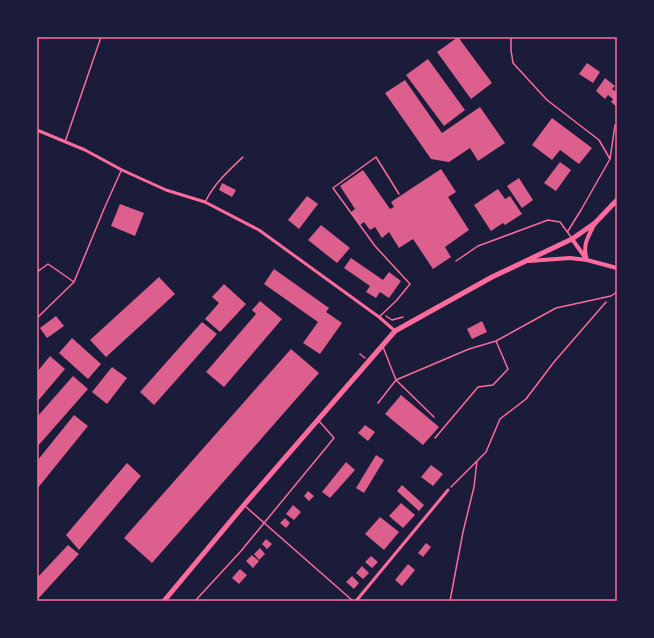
<svg xmlns="http://www.w3.org/2000/svg" width="654" height="638" font-family="'Fira Sans',sans-serif">
	<style>
		.building { fill: #dd5f8e }
		.lines { fill: none; stroke-linecap: round; stroke-linejoin: round }
		.path { stroke: #ff6b9d; stroke-width: 1.5 }
		.service { stroke: #ff6b9d; stroke-width: 1.5 }
		.minor { stroke: #ff6b9d; stroke-width: 3 }
		.tertiary { stroke: #ff6b9d; stroke-width: 4 }
		.primary { stroke: #ff6b9d; stroke-width: 5 }
		.neatline { fill: none; stroke: #ff6b9d; stroke-width: 1.5 }
	</style>
	<rect width="100%" height="100%" fill="#1b1b3a"/>
	<path class="building" d="M458,37L492,83L471,99L437,52Z
		M428,59L465,110L444,126L406,75Z
		M587,63L600,72L593,83L579,74Z
		M605,78L615,86L612,89L617,92V107L611,102L613,99L608,95L605,99L596,91Z
		M405,80L442,133L480,107L505,143L478,161L470,148L449,162L431,159L385,93Z
		M552,118L592,148L579,164L560,150L552,160L532,145Z
		M560,162L571,170L556,191L544,183Z
		M441,169L456,192L448,197L469,230L445,247L451,257L433,269L413,239L399,248L389,232L382,238L375,227L370,230L364,222L360,225L351,212L355,209L340,186L363,170L390,209L394,207L391,202Z
		M519,178L533,200L522,208L507,186Z
		M222,183L236,190L232,197L219,190Z
		M498,189L505,199L510,196L522,214L505,225L503,223L491,231L474,205Z
		M307,196L318,204L299,229L288,220Z
		M120,204L144,213L135,236L111,226Z
		M321,225L350,248L337,263L308,240Z
		M351,258L383,280L389,272L401,281L389,298L380,292L376,298L366,292L370,286L344,268Z
		M274,269L329,308L326,312L342,323L320,354L303,343L318,322L264,284Z
		M159,277L175,294L106,357L90,340Z
		M224,284L246,304L220,332L205,319L219,303L212,297Z
		M260,301L282,319L224,387L206,372L256,314L252,310Z
		M56,316L64,326L47,338L40,328Z
		M482,321L487,332L472,339L467,329Z
		M202,322L217,334L154,405L140,392Z
		M72,338L101,364L88,379L59,353Z
		M291,349L319,373L152,563L124,538Z
		M50,356L65,369L37,402V372Z
		M112,367L127,378L107,404L92,392Z
		M73,376L88,389L37,447V417Z
		M401,395L439,427L423,445L385,414Z
		M74,415L88,426L37,489V461Z
		M365,425L375,432L368,441L358,433Z
		M376,455L384,460L364,493L356,488Z
		M346,462L355,470L330,498L322,492Z
		M127,463L141,476L79,550L66,535Z
		M431,465L443,474L433,486L421,477Z
		M402,485L424,505L419,511L397,491Z
		M308,491L314,496L309,501L304,496Z
		M401,503L415,515L403,528L389,516Z
		M293,505L301,512L294,520L286,514Z
		M380,517L399,532L384,550L365,534Z
		M285,518L290,523L286,528L280,523Z
		M266,539L272,544L267,549L262,544Z
		M426,543L431,547L423,557L418,553Z
		M68,545L79,554L37,600V578Z
		M260,548L265,554L259,560L254,554Z
		M252,555L259,561L253,568L246,561Z
		M371,556L378,562L372,568L365,562Z
		M408,564L415,570L402,586L395,580Z
		M362,566L369,573L363,579L356,573Z
		M240,569L247,575L239,584L232,578Z
		M352,576L359,583L354,589L346,582Z"/>
	<g class="lines">
		<path class="path" d="M386,316L392,320L403,317
			M360,354L365,358
			M451,487L477,461
			M450,601L463,532L474,487L477,461L486,452L500,419L526,399L554,362L606,302"/>
		<path class="service" d="M511,37V50L513,63L547,100L599,140L610,159
			M65,142L101,37
			M205,202C215,183 227,172 243,157
			M568,231L581,210L610,159L615,125
			M456,261L478,246L548,220L560,222L571,237
			M37,272L48,264L74,282L104,209L121,171
			M379,317L396,301L410,284L375,246L333,188L376,157L399,194
			M37,318L74,282
			M383,347L396,380L434,417
			M378,403L396,380L469,349L496,341L556,308L611,296L617,292
			M435,438L478,387L493,385L508,369L496,341
			M245,506L353,601
			M195,601L241,551L334,438L319,421"/>
		<path class="minor" d="M37,130L85,150L122,170L166,190L205,202L259,230L379,317L395,331
			M356,601L448,490"/>
		<path class="tertiary" d="M572,239L587,260L617,268
			M529,261L570,258L587,260C582,245 588,237 595,223"/>
		<path class="primary" d="M164,601L244,505L395,331L492,277L572,239L595,223L617,200"/>
	</g>
	<rect width="654" height="638" fill="none" stroke="#1b1b3a" stroke-width="76"/>
	<rect x="38" y="38" width="578" height="562" class="neatline"/>
</svg>
